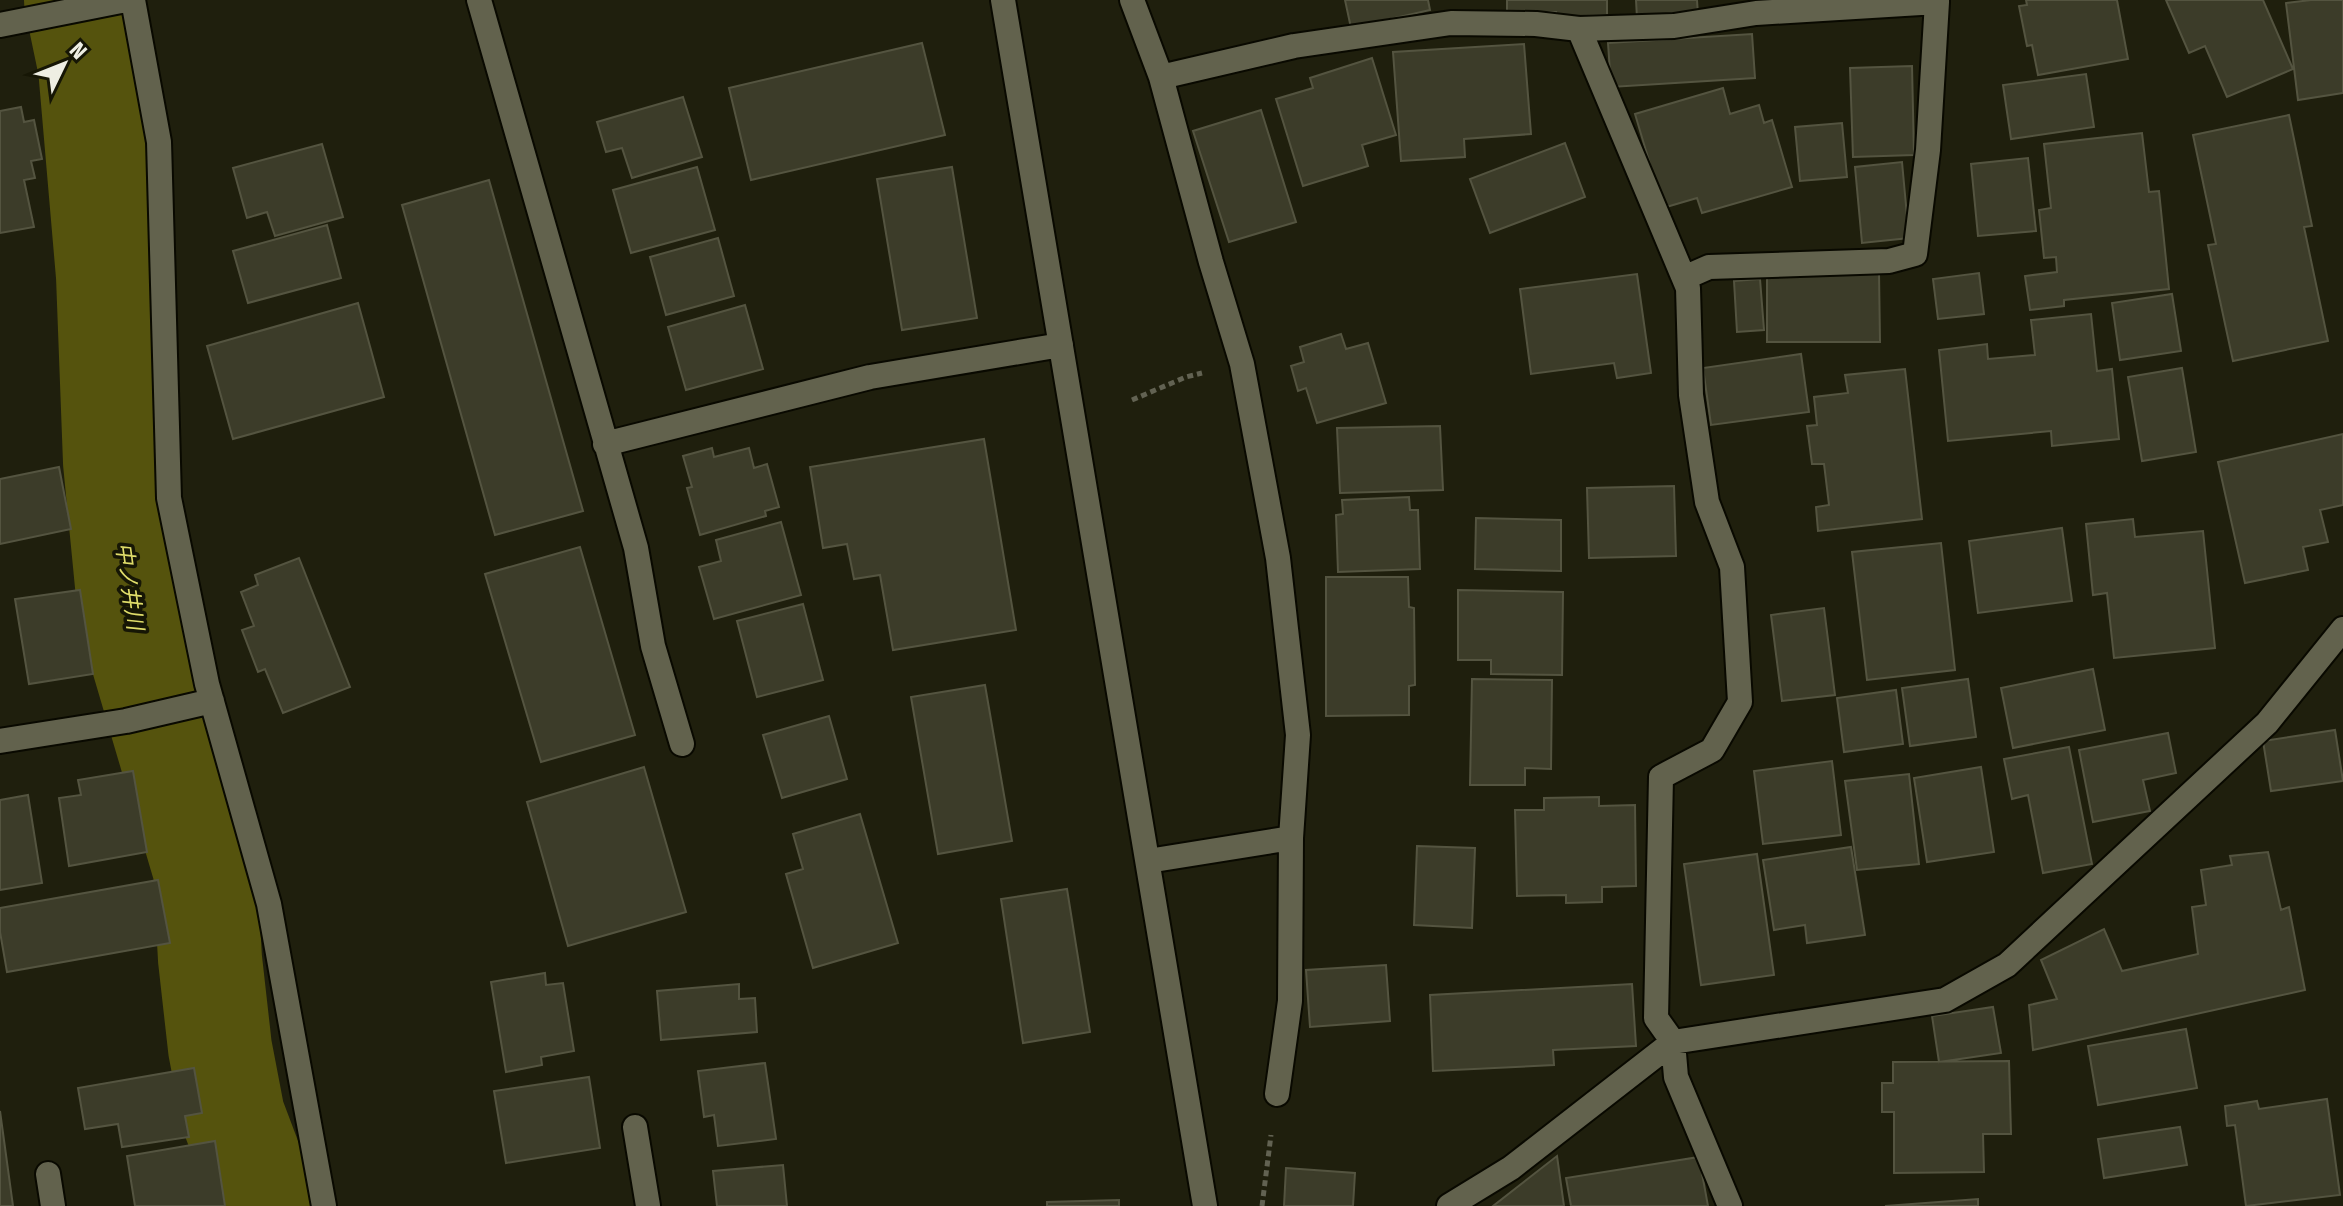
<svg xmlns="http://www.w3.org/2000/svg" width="2343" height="1206" font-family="'Fira Sans Condensed','Noto Sans JP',sans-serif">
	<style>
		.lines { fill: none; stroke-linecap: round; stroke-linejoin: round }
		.river { stroke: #55530d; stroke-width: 104 }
		.building { fill: #3c3c29; stroke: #545440; stroke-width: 2 }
		.minor-casing { stroke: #090900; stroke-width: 28 }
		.path { stroke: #626252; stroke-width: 5; stroke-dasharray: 6 4; stroke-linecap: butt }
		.minor { stroke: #62624d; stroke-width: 24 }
		.labels { text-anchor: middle; stroke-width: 7; stroke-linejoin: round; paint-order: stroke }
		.water-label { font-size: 22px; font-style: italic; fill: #e0dd6a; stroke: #161605 }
	</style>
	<rect width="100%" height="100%" fill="#1f1f0d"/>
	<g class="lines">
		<path class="river" d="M76,0L90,67L108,276L115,462L130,616L205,870L210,959L220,1048L233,1116L267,1206"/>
	</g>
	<path class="building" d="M1345,0H1428L1430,10L1351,28Z
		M1507,0H1607V15L1555,17L1556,12L1507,13Z
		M1636,0H1697L1698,15L1637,18Z
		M2026,0H2117L2128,59L2038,75L2032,45L2027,46L2019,6L2027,5Z
		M2166,0H2263L2293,69L2227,97L2205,46L2189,53Z
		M2311,0H2343V93L2298,100L2286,3Z
		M1752,34L1755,78L1611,87L1608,43Z
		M922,43L945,135L751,180L729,88Z
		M1524,44L1531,134L1464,139L1465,157L1401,161L1393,52Z
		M1372,58L1396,135L1362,145L1368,166L1303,186L1276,99L1313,88L1310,78Z
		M1912,66L1914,155L1853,157L1850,68Z
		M2086,74L2094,127L2011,139L2003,85Z
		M1723,88L1730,114L1759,105L1764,123L1772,120L1792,187L1702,213L1697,198L1663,208L1635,114Z
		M683,97L702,157L632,178L622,148L606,152L597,122Z
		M21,107L24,122L34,120L42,159L31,161L35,178L24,180L34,227L0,233V111Z
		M1261,110L1296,222L1229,242L1193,131Z
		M2289,115L2312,226L2304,227L2328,341L2233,361L2208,245L2216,244L2193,135Z
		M1842,123L1847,177L1800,181L1795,127Z
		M2142,133L2149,192L2159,191L2169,289L2064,300V306L2030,310L2025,276L2057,272L2056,257L2044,258L2039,210L2051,208L2044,144Z
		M1565,143L1585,197L1490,233L1470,179Z
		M322,144L343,217L275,236L267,212L247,218L233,168Z
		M2028,158L2036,231L1978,236L1971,164Z
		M1902,162L1909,238L1862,243L1855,167Z
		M697,167L715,230L631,253L613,190Z
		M952,167L977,318L902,330L877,179Z
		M489,180L583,511L495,535L402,205Z
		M327,225L341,278L248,303L233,251Z
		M718,238L734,296L666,315L650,257Z
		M1767,272H1879L1880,342H1767Z
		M1979,273L1984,314L1938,319L1933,279Z
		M1637,274L1651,373L1617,378L1614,363L1531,374L1520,289Z
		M1760,279L1764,330L1737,332L1734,281Z
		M2172,294L2181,351L2120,360L2112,303Z
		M358,303L384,397L233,439L207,346Z
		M745,305L763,369L686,390L668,327Z
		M2091,314L2097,371L2112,369L2119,439L2052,446L2051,431L1948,441L1939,350L1987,344L1988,359L2035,355L2031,320Z
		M1341,334L1346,349L1368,343L1386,403L1317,423L1306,388L1298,391L1291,366L1304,362L1300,347Z
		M1801,354L1809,412L1711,425L1703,368Z
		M2182,368L2196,452L2142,461L2128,377Z
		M1905,369L1922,519L1818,531L1816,507L1829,505L1824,464H1812L1807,426L1817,425L1814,397L1848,393L1845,375Z
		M1440,426L1443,490L1340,493L1337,428Z
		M2343,434V505L2320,510L2328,542L2303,547L2308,570L2245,583L2218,462Z
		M984,439L1016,630L893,650L880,575L854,579L847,544L823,548L810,467Z
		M712,448L714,457L749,448L754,468L767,464L779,507L765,511L766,516L700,535L687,488L692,487L683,456Z
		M59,467L71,529L0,544V479Z
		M1674,486L1676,556L1589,558L1587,488Z
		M1409,497L1410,510H1418L1420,569L1338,572L1336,515L1343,514L1342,500Z
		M1476,518L1561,520V571L1475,569Z
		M2133,519L2135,537L2203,531L2215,648L2114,658L2107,593L2093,595L2086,524Z
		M781,522L801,595L714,619L699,567L721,561L716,540Z
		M2062,528L2072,601L1978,613L1969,541Z
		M1941,543L1955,670L1867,680L1852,552Z
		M580,547L635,735L541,762L485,574Z
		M299,558L350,687L283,713L265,669L258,672L242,630L254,626L241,592L258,585L255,575Z
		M1326,577H1408L1409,607L1414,608L1415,685L1409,686V715L1326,716Z
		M80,590L93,674L29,684L15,599Z
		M1458,590L1563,592L1562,675L1491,674V660H1458Z
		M803,604L823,680L757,697L737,621Z
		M1824,608L1835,695L1782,701L1771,615Z
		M2093,669L2105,730L2013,748L2001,688Z
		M1472,679L1552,680L1551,769L1525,768V785H1470Z
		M1968,679L1976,737L1910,746L1902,688Z
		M985,685L1012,841L938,854L911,697Z
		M1896,690L1903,744L1844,752L1837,698Z
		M829,716L847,779L782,798L763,735Z
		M2335,730L2343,781L2271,791L2263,741Z
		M2168,733L2176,773L2143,780L2150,811L2093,822L2079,750Z
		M2069,747L2092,864L2043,873L2028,795L2012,799L2004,759Z
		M1832,761L1841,835L1763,844L1754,771Z
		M644,767L686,912L568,946L527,802Z
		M1981,767L1994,852L1927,862L1914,778Z
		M133,771L147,852L69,866L59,798L81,795L78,780Z
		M1909,774L1919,864L1857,870L1845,781Z
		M28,795L42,883L0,890V800Z
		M1599,797V806L1635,805L1636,886L1602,887V902L1566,903V895L1517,896L1515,810H1544V798Z
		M860,814L898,943L813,968L786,874L803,869L793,834Z
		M1417,846L1475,848L1472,928L1414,925Z
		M1851,847L1865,935L1807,943L1805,925L1774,930L1763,860Z
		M2268,852L2281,910L2289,907L2305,990L2033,1050L2029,1005L2057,999L2041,960L2104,929L2122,971L2198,954L2192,907L2206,905L2201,870L2232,865L2230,856Z
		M1757,854L1774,975L1701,985L1684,864Z
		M158,880L170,943L7,972L0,932V908Z
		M1067,889L1090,1032L1023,1043L1001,899Z
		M1386,965L1390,1021L1310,1027L1306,970Z
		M545,973L546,985L563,983L574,1051L541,1057L542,1065L506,1072L491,982Z
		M739,984V999L755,998L757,1032L661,1040L657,991Z
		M1632,984L1636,1046L1553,1050L1554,1065L1433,1071L1430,995Z
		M1993,1007L2001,1053L1939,1062L1932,1016Z
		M2186,1029L2197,1088L2098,1105L2088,1046Z
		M2009,1061L2011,1134H1983L1984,1172L1894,1173V1112H1882V1083H1893V1062Z
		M765,1063L776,1139L718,1146L714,1115L704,1117L698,1071Z
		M194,1068L202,1113L185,1116L189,1137L122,1147L118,1124L85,1129L78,1088Z
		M589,1077L600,1148L506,1163L494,1091Z
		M2327,1099L2340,1195L2246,1206L2235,1125L2227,1126L2225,1106L2257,1101L2259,1109Z
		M0,1111L13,1206H0Z
		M2180,1127L2187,1165L2104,1178L2098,1139Z
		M215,1141L225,1206H135L127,1156Z
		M1557,1156L1564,1206H1493Z
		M1699,1157L1708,1206H1571L1566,1178Z
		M783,1165L787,1206H717L713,1171Z
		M1286,1168L1355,1173L1353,1206H1284Z
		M1978,1199V1206H1885Z
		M1119,1200V1206H1047V1202Z"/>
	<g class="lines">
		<defs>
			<path id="minor" d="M133,0L159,142L169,498L207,684L269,904L324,1206
				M479,0L636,548L653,646L682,744
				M1003,0L1205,1206
				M1132,0L1161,77L1211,262L1242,364L1278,558L1298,735L1291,838L1290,1001L1277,1094
				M0,25L126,0
				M1161,77L1294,46L1451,23L1536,24L1579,29
				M1684,278L1709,267L1889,261L1915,254L1928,150L1937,2
				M605,444L870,377L1061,345
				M0,741L126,721L212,701
				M1148,861L1291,838
				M635,1127L648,1206
				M48,1174L53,1206
				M1449,1206L1511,1168L1673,1042L1945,1000L2007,965L2267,723L2343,629
				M1730,1206L1676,1077L1673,1042L1656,1018L1661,777L1712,750L1740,702L1732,567L1707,502L1691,395L1688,288L1579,29L1674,26L1756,13L1937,2V0"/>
		</defs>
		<use href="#minor" class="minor-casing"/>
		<path class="path" d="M1132,400L1186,377L1202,373
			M1262,1206L1271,1135"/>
		<use href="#minor" class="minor"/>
	</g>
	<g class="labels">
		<g class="water-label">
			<text transform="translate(130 586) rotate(82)" y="8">中ノ井川</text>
		</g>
	</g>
	<g transform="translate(64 64) rotate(47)" stroke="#161605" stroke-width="6" paint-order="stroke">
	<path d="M0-6L14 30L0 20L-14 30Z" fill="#eeeee3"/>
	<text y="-12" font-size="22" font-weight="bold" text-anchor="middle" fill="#eeeee3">N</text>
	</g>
</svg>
